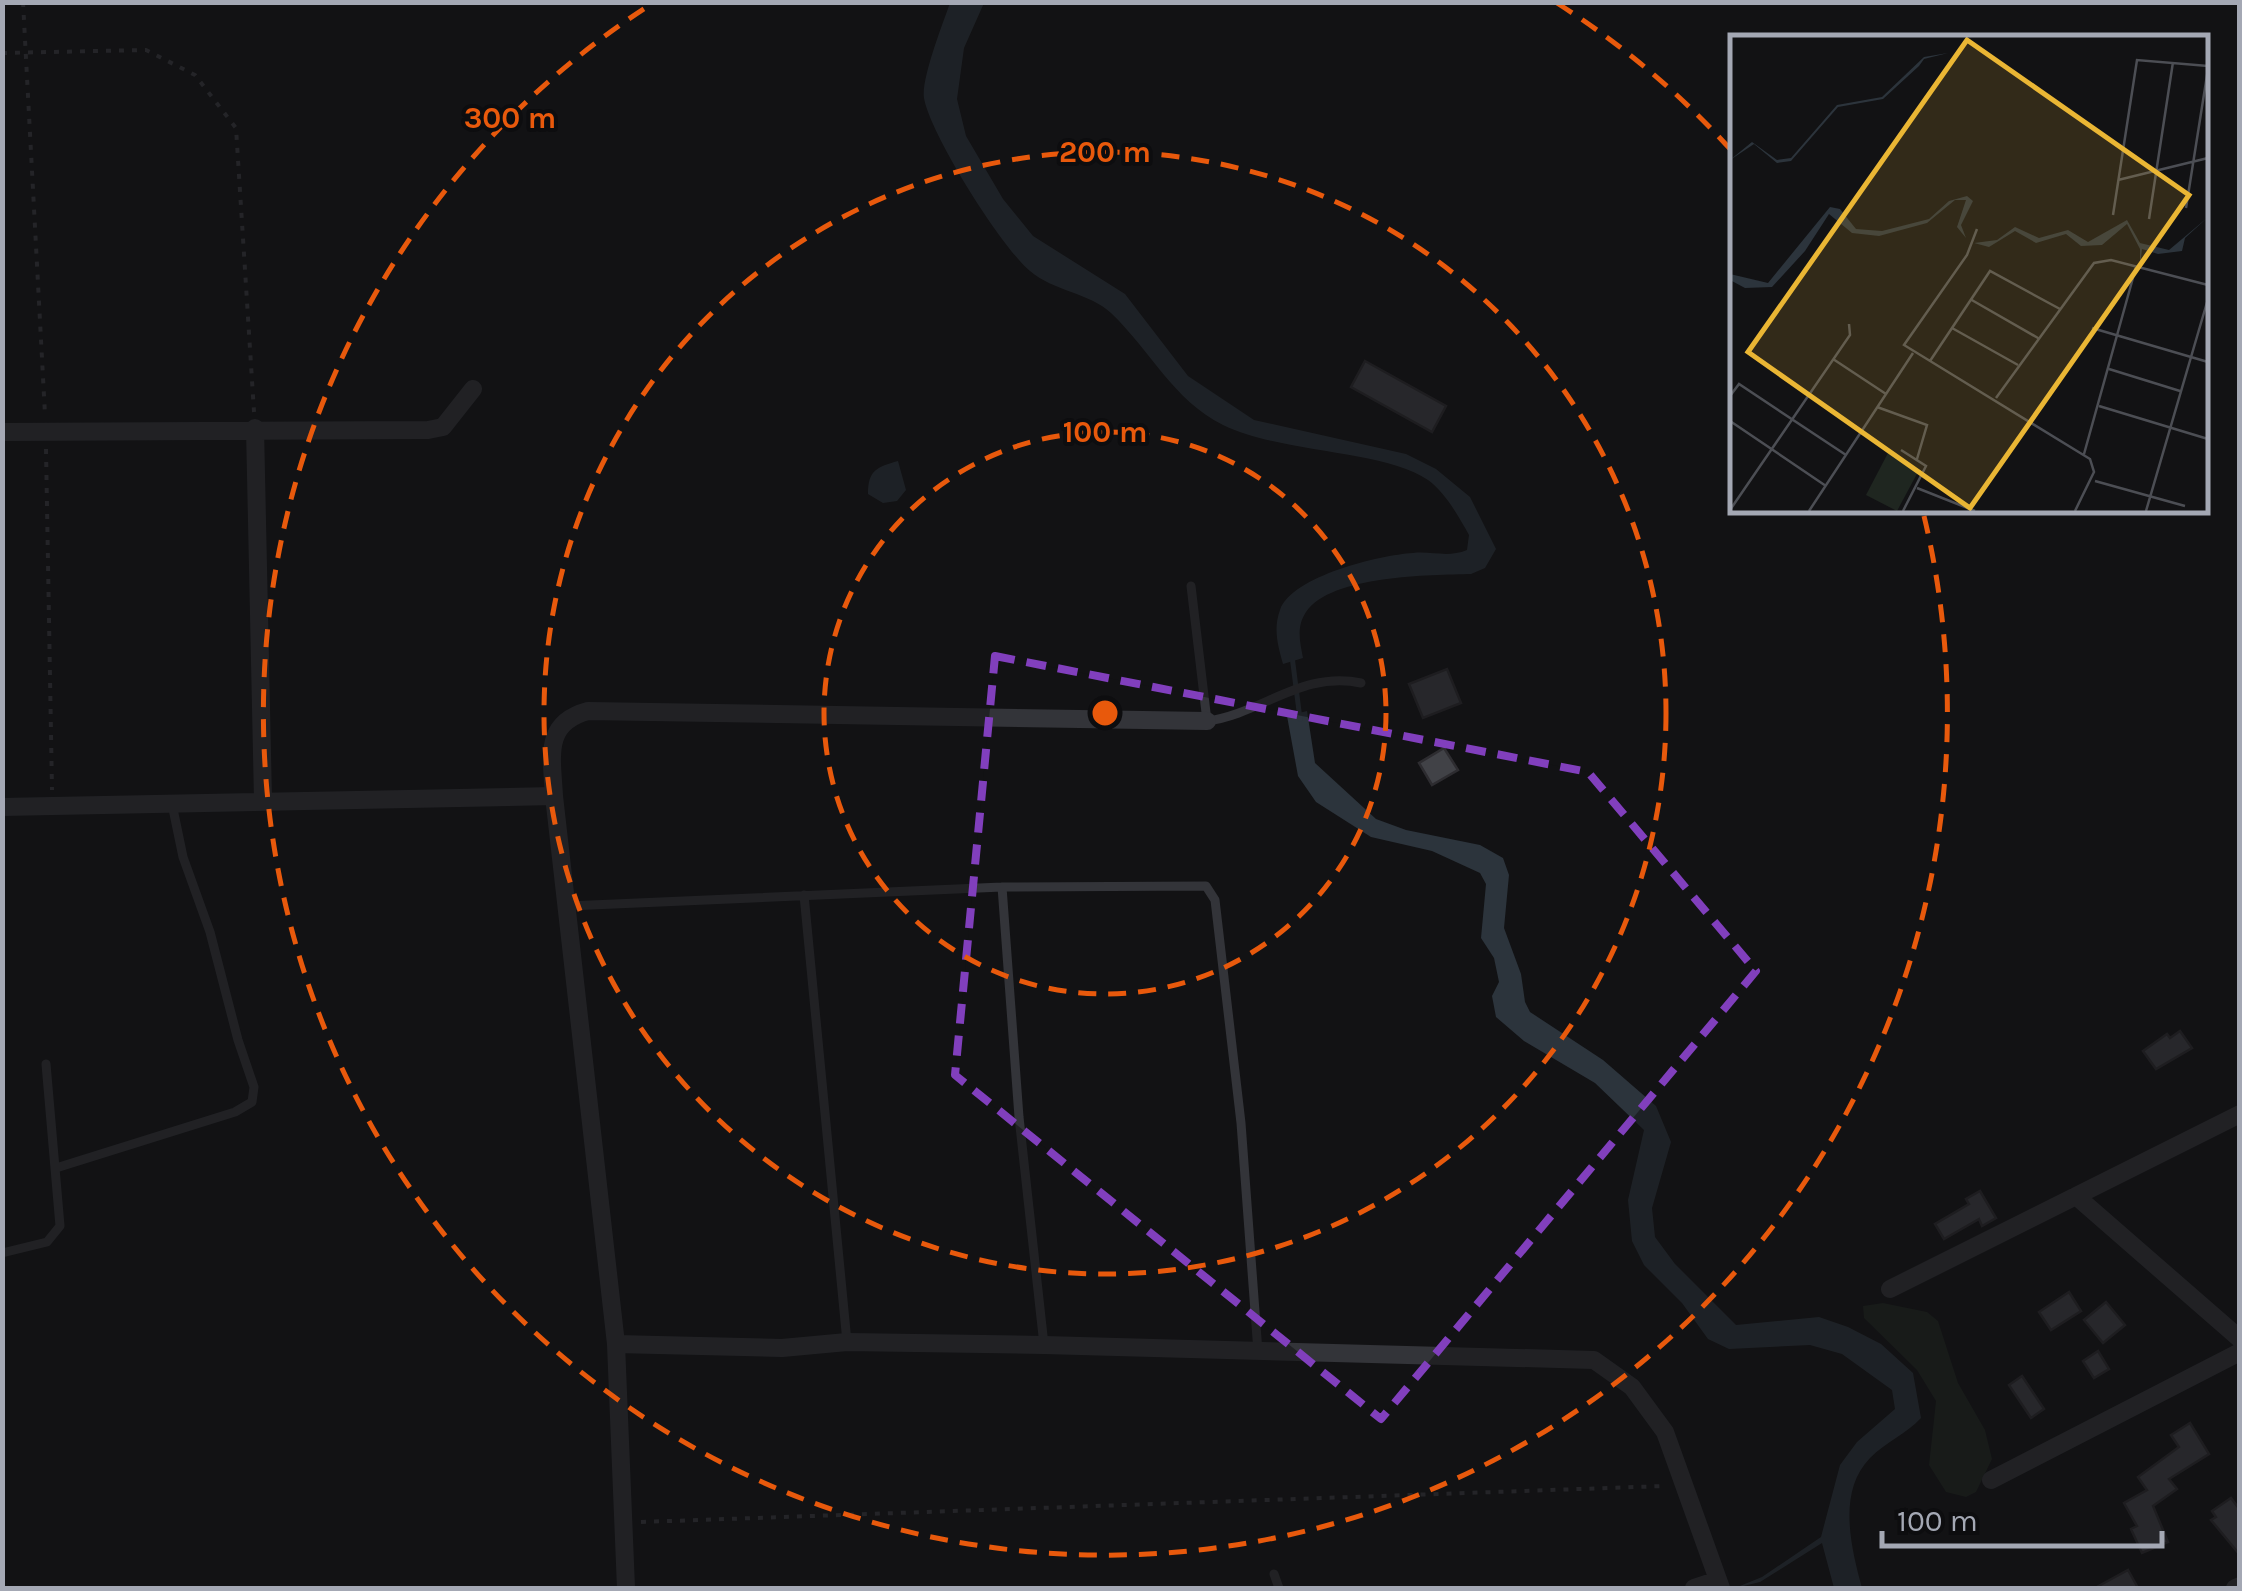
<svg xmlns="http://www.w3.org/2000/svg" width="2242" height="1591" font-family="Karla,sans-serif">
	<style>
		.green { fill: #1f2620 }
		.water { fill: #2c343c }
		.lines { fill: none; stroke-linecap: round; stroke-linejoin: round }
		.stream { stroke: #2c343c; stroke-width: 5 }
		.building { fill: #414247; stroke: #2d2c30; stroke-width: 2.5 }
		.path { stroke: #3a3b40; stroke-width: 4; stroke-dasharray: 5 8; stroke-linecap: butt }
		.lane { stroke: #333439; stroke-width: 9 }
		.street { stroke: #333439; stroke-width: 18 }
		.marked { fill: none; stroke: #813fbd; stroke-width: 8; stroke-dasharray: 20 12; stroke-linejoin: round }
		.ring { fill: none; stroke: #e8590c; stroke-width: 5; stroke-dasharray: 18 12 }
		.inset-road { fill: none; stroke: #4c4e54; stroke-width: 2.5 }
		.view { fill: #eab634; fill-opacity: 0.15; stroke: #eab634; stroke-width: 5 }
		.inset-edge { fill: none; stroke: #a4a8b4; stroke-width: 5 }
		.centre { fill: #e8590c; stroke: #0d0d0f; stroke-width: 5 }
		.ring-label { font-size: 30px; text-anchor: middle; font-weight: bold; fill: #e8590c; stroke: #0d0d0f; stroke-width: 8; stroke-linejoin: round; paint-order: stroke }
	</style>
	<rect width="100%" height="100%" fill="#121214"/>
	<path class="green" d="M1883,1303L1927,1312L1938,1321L1958,1383L1985,1430L1992,1459L1976,1492L1966,1497L1946,1492L1929,1465L1936,1401L1917,1370L1864,1318L1863,1306Z"/>
	<path class="water" d="M950,3H984L964,48L957,99L966,136L1003,199L1033,236L1125,294L1188,376L1254,420L1406,454L1436,469L1470,497L1496,549L1485,568L1471,574C1431,575 1331,575 1306,612C1296,627 1300,642 1303,658L1283,664C1278,646 1273,629 1280,610C1292,576 1380,555 1413,553C1432,551 1448,558 1467,550L1469,535C1459,517 1445,492 1428,480C1385,450 1280,453 1223,425C1173,400 1150,350 1111,313C1090,293 1053,291 1030,271C1002,248 930,134 924,98C921,79 943,23 950,3Z
		M898,461L906,490L897,501L883,503L868,494C868,470 877,467 898,461Z
		M1307,711L1315,763L1376,819L1406,830L1480,845L1503,858L1509,875L1504,928L1521,974L1525,1002L1530,1012L1603,1060L1656,1106L1671,1142L1652,1208L1655,1237L1675,1264L1736,1325L1819,1317L1848,1327L1881,1344L1913,1373L1921,1418C1906,1434 1886,1442 1870,1458C1837,1492 1851,1547 1862,1588H1834L1822,1543L1760,1582L1735,1588L1762,1577L1821,1537L1840,1465L1857,1442L1895,1409L1892,1390L1842,1354L1810,1345L1729,1349L1708,1339L1682,1303L1644,1265L1632,1241L1628,1200L1644,1130L1595,1083L1524,1041L1496,1017L1492,996L1499,982L1494,958L1481,938L1486,884L1480,873L1432,851L1371,837L1316,802L1298,776L1287,716Z"/>
	<g class="lines">
		<path class="stream" d="M1292,656L1300,719"/>
	</g>
	<path class="building" d="M1365,361L1446,406L1432,432L1351,387Z
		M1447,669L1461,703L1423,718L1409,684Z
		M1444,748L1458,770L1432,785L1419,763Z
		M2180,1031L2192,1048L2156,1069L2143,1051L2167,1034L2170,1038Z
		M1980,1191L1996,1218L1982,1226L1979,1219L1944,1239L1935,1224L1969,1204L1966,1199Z
		M2069,1292L2081,1311L2051,1330L2039,1312Z
		M2106,1302L2125,1325L2103,1343L2084,1320Z
		M2098,1351L2109,1369L2094,1378L2083,1361Z
		M2022,1376L2044,1409L2031,1418L2009,1385Z
		M2190,1423L2209,1454L2169,1479L2177,1489L2153,1506L2168,1542L2142,1553L2131,1529L2137,1526L2124,1503L2147,1490L2138,1477L2179,1447L2171,1435Z
		M2231,1498L2240,1510V1555L2211,1520L2216,1517L2212,1511Z
		M2128,1570L2138,1588H2095Z"/>
	<g class="lines">
		<path class="path" d="M23,2L45,415
			M2,53L146,50L195,75L236,128L254,412
			M46,449L52,790
			M641,1522L1665,1486"/>
		<path class="lane" d="M1191,586L1207,721C1261,714 1303,670 1361,683
			M1002,887L1019,1117L1044,1345
			M804,895L847,1342
			M568,906L1002,887L1206,886L1215,900L1241,1123L1258,1352
			M56,1168L235,1112L252,1102L254,1087L238,1040L210,932L183,857L172,804
			M2,1253L47,1242L60,1226L46,1064
			M1274,1574L1279,1588"/>
		<path class="street" d="M255,428L263,800
			M2,432L428,430L443,427L473,389
			M2,807L554,796
			M2076,1196L2240,1339
			M1890,1289L2240,1114
			M616,1344L782,1348L847,1342L1044,1345L1594,1360L1632,1387L1665,1432L1721,1588
			M1991,1480L2240,1352
			M626,1588L616,1344L554,796C552,757 543,723 588,711L1207,721
			M1694,1588L1718,1580
			M2235,1588L2240,1586"/>
	</g>
	<path d="M0 0H2242V1591H0ZM995,656L1588,772L1756,971L1381,1419L955,1075Z" fill="#121214" fill-opacity=".55" fill-rule="evenodd"/>
	<path class="marked" d="M995,656L1588,772L1756,971L1381,1419L955,1075Z"/>
	<g class="ring">
		<circle cx="1105" cy="713" r="281"/>
		<circle cx="1105" cy="713" r="561"/>
		<path d="M1557 3A842 842 0 0 1 1731 150M1924 516A842 842 0 1 1 653 3"/>
	</g>
	<g transform="translate(1730 35)">
		<rect width="478" height="478" fill="#121214"/>
		<path d="M158,418L189,435L167,476L136,460Z" fill="#1f2620"/>
		<path d="M218,18L194,24L189,31L153,64L108,72L61,126L47,128L24,109L0,125L22,107L47,125L61,123L107,70L152,62L194,22ZM237,161L243,166L231,190L236,203L227,192L236,165H225L197,188L149,201L122,198L99,179L75,216L42,252L15,253L0,245V239L38,248L100,172L110,174L126,194L152,196L199,184L219,166ZM477,183L455,203L452,216L428,219L412,214L410,232V214L397,189L372,210L351,211L336,199L306,208L285,196L259,212L244,208L267,205L285,192L309,203L338,195L358,207L397,185L410,208L439,215Z" fill="#2c343c"/>
		<path class="inset-road" d="M388,145L478,123M456,173L478,34M383,180L407,25L478,31M419,184L443,27M247,194L237,220L174,310L360,424L364,437L345,476M240,264L308,303M222,293L288,330M362,293L478,327M103,324L156,359M200,326L260,236L330,274M379,334L450,356M0,361L9,349L116,420M266,363L364,228L381,225L478,250M369,371L478,404M147,372L197,390L187,424M0,386L96,451M171,415L196,431L173,476M354,419L406,232M365,446L455,471M187,453L245,476M0,475L120,300L119,289M79,476L183,318M416,476L478,264"/>
		<path class="view" d="M237,5L459,160L240,473L18,317Z"/>
		<rect width="478" height="478" class="inset-edge"/>
	</g>
	<circle cx="1105" cy="713" r="15" class="centre"/>
	<g class="ring-label">
		<text x="510" y="128">300 m</text>
		<text x="1105" y="162">200 m</text>
		<text x="1105" y="442">100 m</text>
	</g>
	<rect width="2242" height="1591" fill="none" stroke="#a4a8b4" stroke-width="10"/>
	<path d="M1882 1531v15h280v-15" fill="none" stroke="#a4a8b4" stroke-width="5"/>
	<text x="1897" y="1531" font-size="30" fill="#a4a8b4" stroke="#0d0d0f" stroke-width="8" paint-order="stroke">100 m</text>
</svg>
